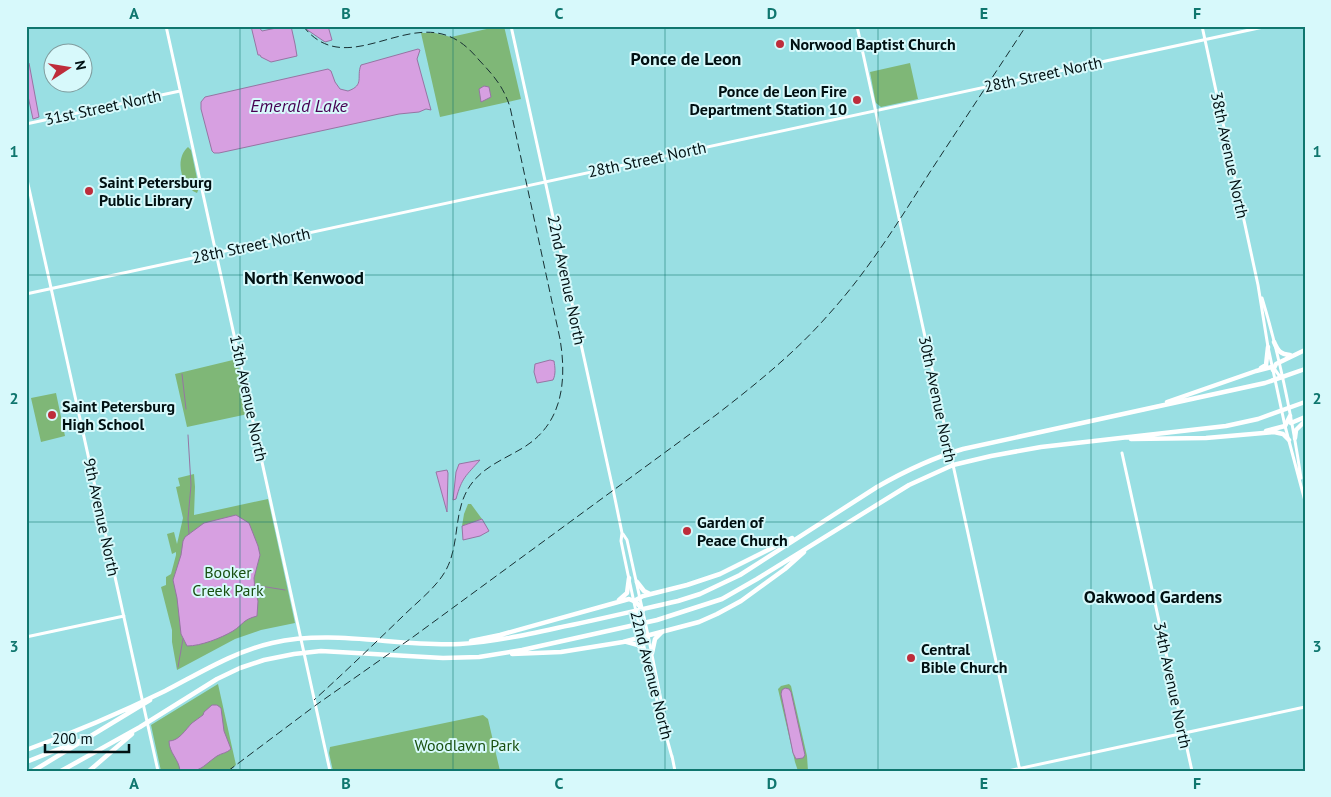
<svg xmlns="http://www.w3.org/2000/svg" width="1331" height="797" font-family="'PT Sans',sans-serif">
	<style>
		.green { fill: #7fb777 }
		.water { fill: #d7a0e1; stroke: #9675a3 }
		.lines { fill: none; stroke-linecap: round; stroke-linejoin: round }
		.stream { stroke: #9675a3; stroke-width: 1 }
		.secondary { stroke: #fff; stroke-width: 3 }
		.highway { stroke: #fff; stroke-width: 4.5 }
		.rail { stroke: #183033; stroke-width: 1; stroke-dasharray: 8 4; stroke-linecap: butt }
		.grid { fill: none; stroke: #0f766e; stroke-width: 1; stroke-opacity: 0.55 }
		.poi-dot { fill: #be2d3b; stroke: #d7f9fb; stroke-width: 2 }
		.labels { text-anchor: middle; stroke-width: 4; stroke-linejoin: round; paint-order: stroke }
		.poi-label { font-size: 16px; font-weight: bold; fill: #001012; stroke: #d7f9fb; text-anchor: start }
		.street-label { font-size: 16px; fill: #001012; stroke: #d7f9fb }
		.park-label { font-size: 16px; fill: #195010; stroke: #d7f9fb }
		.neighbourhood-label { font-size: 18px; font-weight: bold; fill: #001012; stroke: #d7f9fb }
		.water-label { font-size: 18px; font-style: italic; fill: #460052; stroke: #d7f9fb }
		.neatline { fill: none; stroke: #0f766e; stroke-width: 2 }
		.grid-label { font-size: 16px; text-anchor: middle; font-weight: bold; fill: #0f766e }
	</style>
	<rect width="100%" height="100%" fill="#99dfe3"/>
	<path class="green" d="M500,26H504L521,99L440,117L421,33H435L451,37Z
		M910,63L918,99L881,107L876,103L875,99L870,72Z
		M188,147L191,150L199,188L197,193C181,186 174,159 188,147Z
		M237,359L248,414L187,427L175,374Z
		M56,393L65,436L41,442L31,398Z
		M194,474L195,487L194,515L268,499L295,623L261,630L235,639L177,670L172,642V630L161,587L166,585V577L171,574L176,555V552L172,554L167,534L174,532L177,544L183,518L176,487L180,486L178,478Z
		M468,504H471L482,519L462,526L464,514Z
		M218,684L236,765L228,771H161L151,725Z
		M789,684L791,686L807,756L808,771H798L795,762L778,689L781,686Z
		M483,715L488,719L500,771H333L329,753L330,747Z"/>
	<path class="water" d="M251,26H258L262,31L281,27L291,26L295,44L297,56L271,62L261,57L260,55H258Z
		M306,26H328L332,40L325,42L306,29Z
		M418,49L420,50L417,59L431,110L426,109L419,112L399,114L219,153H214L212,151L201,109V102L205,97L328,69L331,71L335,82L340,89L348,91C365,85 356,77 361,65Z
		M27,63H29L39,117L33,119L26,87Z
		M484,86L489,87L491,97L481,102L479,89Z
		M550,360L554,361C555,367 556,374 553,380L537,383L534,372L535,364Z
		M480,460C466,476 462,477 456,499L453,500L456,472L459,464Z
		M447,470L448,473L447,512L436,472Z
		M236,515L249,523L258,546L260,555L254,578L255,590L258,601L257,616C242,620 244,624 233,631C221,638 201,646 187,646L181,634L177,598L173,580L181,555L183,541L185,537L204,523Z
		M482,519L489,531L480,536L463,540L462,526Z
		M785,688L789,689L791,692L805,755L803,758L796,759L793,753L781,694L782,690Z
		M212,705H217L221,708L224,731L231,749C227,753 222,753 217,756C199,769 203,771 180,771C179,759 169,753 169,741C179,741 185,730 192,723C196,720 199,718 203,715L204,712Z"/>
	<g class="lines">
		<path class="stream" d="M182,374L186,409
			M188,435L191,485L188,519L189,534
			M254,585L285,590
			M178,667L183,639"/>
		<path class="secondary" d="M166,26L330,771
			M511,26L614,494L622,533L621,541C636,614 652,686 672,757
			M857,26L1020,771
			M1202,26L1258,285L1268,347L1285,426L1305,501
			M26,124L180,91
			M26,175L158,771
			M26,294L1268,26
			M1262,298C1280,357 1292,418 1301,478
			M1273,367L1281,378
			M1122,453L1192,771
			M623,534L627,540L648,635L668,735
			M26,637L124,616
			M672,756L675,771
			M1008,771L1305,707"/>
		<path class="highway" d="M1274,342C1278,351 1280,354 1290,355
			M1261,368L1266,365L1268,347
			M1273,370L1276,364L1305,350
			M1167,402L1256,371L1272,367
			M1291,423L1305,417
			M1266,431L1285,426L1290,416
			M1295,438L1296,430L1305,421
			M1131,439L1206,438L1274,432L1283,434L1289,440
			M637,582L644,591L650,594
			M619,600L627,593L629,578
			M634,601L643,596L687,585L720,574L792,538
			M471,641L500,635L629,599L636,602L643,610
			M627,642L638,645L645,653
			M652,653L655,639L661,633
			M512,654L561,652L623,642L699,622L717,614L741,601L785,569L804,552
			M26,750C73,733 120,713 165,691C200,673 233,652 272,643C334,629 397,647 460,644C493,642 525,635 557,628C597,620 638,610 678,601L700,594L740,575L877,487C905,471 932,458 963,449L1265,383L1305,369
			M26,762L79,741
			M33,771L150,700
			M61,771L140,727L217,679L240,668L264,660L294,654L321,651L443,658L479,657L522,650L657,620L722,599L757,579L909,485L953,465L991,456L1041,447L1226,426L1258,419L1305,402
			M89,771L132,734"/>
		<path class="rail" d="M303,26C342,76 395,22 442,34C458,38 469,48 479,60C494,76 503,86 510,107L560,339C567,381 563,425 521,449C504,459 484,467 472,483C452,509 461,542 446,570C436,588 417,602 402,617C373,645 344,673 314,700
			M228,771L316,705L413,637L716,415C756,384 796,352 829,314C868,271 899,221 930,172C962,123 994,75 1026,26"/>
	</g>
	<path class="grid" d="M240,26V771M453,26V771M665,26V771M878,26V771M1091,26V771M26,275H1305M26,522H1305"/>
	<g class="poi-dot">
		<circle cx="780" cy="44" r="5"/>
		<circle cx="857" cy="100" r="5"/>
		<circle cx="89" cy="191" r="5"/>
		<circle cx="52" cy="415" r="5"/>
		<circle cx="687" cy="531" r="5"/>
		<circle cx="911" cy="658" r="5"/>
	</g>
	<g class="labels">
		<g class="poi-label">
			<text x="790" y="50">Norwood Baptist Church</text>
			<text x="847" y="97" text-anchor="end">Ponce de Leon Fire<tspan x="847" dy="18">Department Station 10</tspan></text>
			<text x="99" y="188">Saint Petersburg<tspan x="99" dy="18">Public Library</tspan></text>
			<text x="62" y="412">Saint Petersburg<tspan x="62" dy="18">High School</tspan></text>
			<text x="697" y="528">Garden of<tspan x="697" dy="18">Peace Church</tspan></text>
			<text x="921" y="655">Central<tspan x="921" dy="18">Bible Church</tspan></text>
		</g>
		<g class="street-label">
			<text transform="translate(1043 74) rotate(-12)" y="6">28th Street North</text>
			<text transform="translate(103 107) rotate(-12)" y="6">31st Street North</text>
			<text transform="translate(1230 155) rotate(78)" y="6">38th Avenue North</text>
			<text transform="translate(647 159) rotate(-12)" y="6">28th Street North</text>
			<text transform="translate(251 245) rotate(-12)" y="6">28th Street North</text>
			<text transform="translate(567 280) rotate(78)" y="6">22nd Avenue North</text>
			<text transform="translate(249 398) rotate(78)" y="6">13th Avenue North</text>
			<text transform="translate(938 399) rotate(78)" y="6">30th Avenue North</text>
			<text transform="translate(102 517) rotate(78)" y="6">9th Avenue North</text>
			<text transform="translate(652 675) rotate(76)" y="6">22nd Avenue North</text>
			<text transform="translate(1173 685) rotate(78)" y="6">34th Avenue North</text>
		</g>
		<g class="park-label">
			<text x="228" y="578">Booker<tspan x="228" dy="18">Creek Park</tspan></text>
			<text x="467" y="751">Woodlawn Park</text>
		</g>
		<g class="neighbourhood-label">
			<text x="686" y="65">Ponce de Leon</text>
			<text x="304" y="284">North Kenwood</text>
			<text x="1153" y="603">Oakwood Gardens</text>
		</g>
		<g class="water-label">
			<text x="299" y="112">Emerald Lake</text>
		</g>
	</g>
	<rect width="1331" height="797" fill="none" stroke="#d7f9fb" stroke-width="55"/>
	<g transform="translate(68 68) rotate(78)"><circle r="24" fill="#d7f9fb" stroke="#819c9e"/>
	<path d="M0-4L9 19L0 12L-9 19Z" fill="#be2d3b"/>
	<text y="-8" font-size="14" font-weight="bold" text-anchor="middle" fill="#001012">N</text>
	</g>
	<path d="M45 744v8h84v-8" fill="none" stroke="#001012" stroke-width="2.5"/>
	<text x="52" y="744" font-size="15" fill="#001012" stroke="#d7f9fb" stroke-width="4" paint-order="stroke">200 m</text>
	<rect x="28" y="28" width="1276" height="742" class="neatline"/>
	<g class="grid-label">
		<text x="134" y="19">A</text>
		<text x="346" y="19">B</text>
		<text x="559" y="19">C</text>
		<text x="772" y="19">D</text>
		<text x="984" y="19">E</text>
		<text x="1197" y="19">F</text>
		<text x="14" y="157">1</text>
		<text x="1317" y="157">1</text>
		<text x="14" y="404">2</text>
		<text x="1317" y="404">2</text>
		<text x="14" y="652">3</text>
		<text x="1317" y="652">3</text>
		<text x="134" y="789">A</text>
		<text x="346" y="789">B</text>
		<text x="559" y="789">C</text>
		<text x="772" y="789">D</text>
		<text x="984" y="789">E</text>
		<text x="1197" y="789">F</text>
	</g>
</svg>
